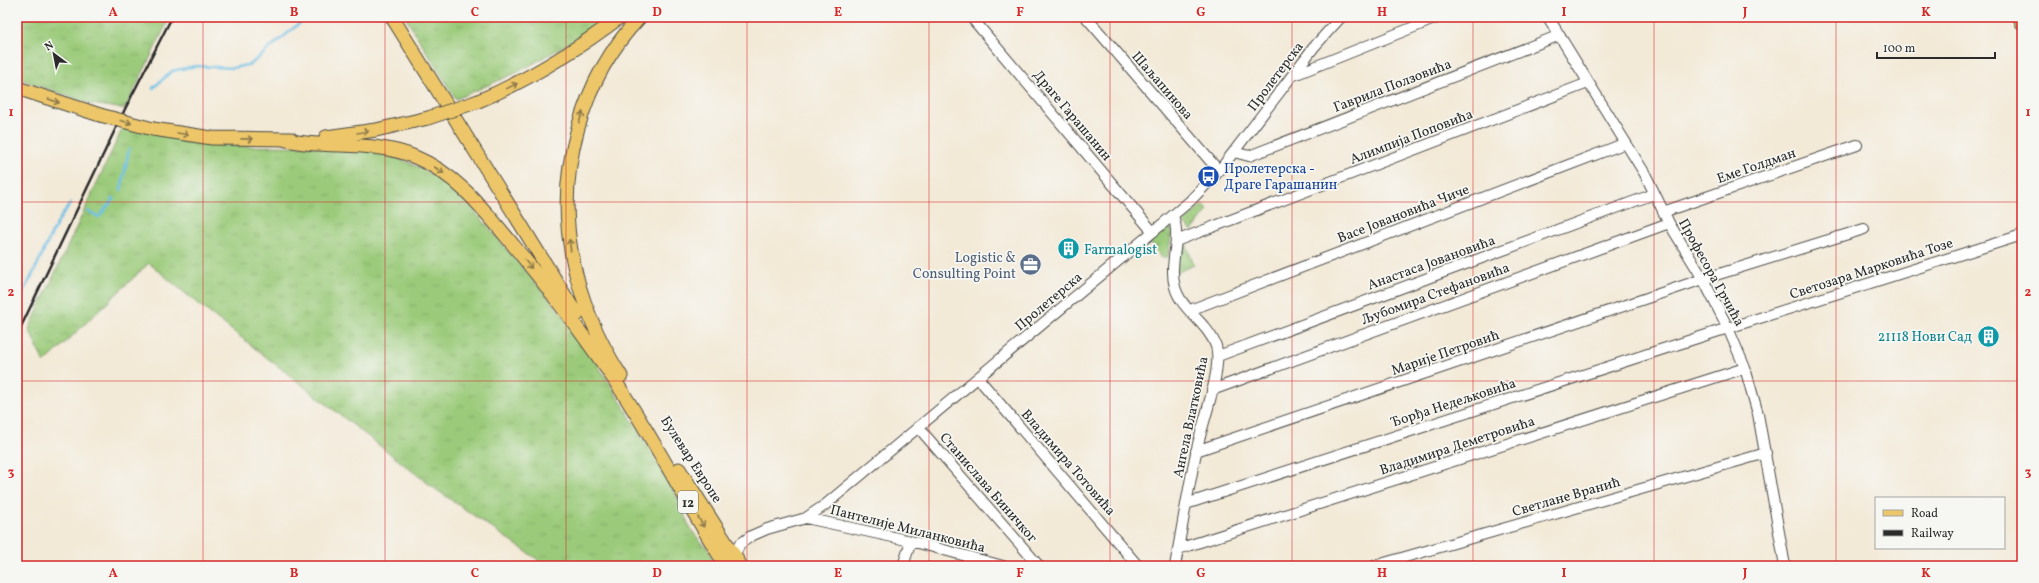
<svg xmlns="http://www.w3.org/2000/svg" width="2039" height="583" font-family="Vollkorn,serif">
	<style>
		.grass { fill: url(#grass-tufts); stroke: #637b52 }
		.park { fill: url(#park-dots); stroke: #637b52 }
		.lines { fill: none; stroke-linecap: round; stroke-linejoin: round }
		.stream { stroke: #69bfe6; stroke-width: 2.5 }
		.minor-casing { stroke: #494845; stroke-width: 12 }
		.major-casing { stroke: #494845; stroke-width: 15 }
		.minor { stroke: #fff; stroke-width: 10 }
		.major { stroke: #ecc669; stroke-width: 13 }
		.rail { stroke: #2b2b2b; stroke-width: 2.5 }
		.major-bridge-casing { stroke: #494845; stroke-width: 15; stroke-linecap: butt }
		.major-bridge { stroke: #ecc669; stroke-width: 13 }
		.oneway { stroke: #8c784a }
		.grid { fill: none; stroke: #d62828; stroke-width: 1; stroke-opacity: 0.55 }
		.labels { text-anchor: middle; stroke-width: 3.5; stroke-linejoin: round; paint-order: stroke }
		.shield { fill: #f6f6f2; stroke: #686867; stroke-width: 1 }
		.shield-label { font-size: 13px; font-weight: bold; fill: #2b2b2b }
		.street-label { font-size: 14px; fill: #2b2b2b; stroke: #f6f6f2 }
		.transit-label { font-size: 14px; fill: #164399; stroke: #f6f6f2; text-anchor: start }
		.culture-label { font-size: 14px; fill: #0d838f; stroke: #f6f6f2; text-anchor: start }
		.service-label { font-size: 14px; fill: #4e5e75; stroke: #f6f6f2; text-anchor: end }
		.neatline { fill: none; stroke: #d62828; stroke-width: 1.5 }
		.grid-label { font-size: 13px; text-anchor: middle; font-weight: bold; fill: #d62828 }
	</style>
	<defs>
		<pattern id="grass-tufts" width="24" height="20" patternUnits="userSpaceOnUse"><rect width="24" height="20" fill="#9bcb7a"/><path d="M3 7l-1-3M5 7V3M7 7l1-3M15 17l-1-3M17 17v-4M19 17l1-3" fill="none" stroke="#86ae6a"/></pattern>
		<pattern id="park-dots" width="8" height="8" patternUnits="userSpaceOnUse"><rect width="8" height="8" fill="#9bcb7a"/><path d="M2 2h.1M6 6h.1" fill="none" stroke="#86ae6a" stroke-width="1.8" stroke-linecap="round"/></pattern>
	</defs>
	<rect width="100%" height="100%" fill="#f6f6f2"/>
	<filter id="ink" filterUnits="userSpaceOnUse"><feTurbulence type="fractalNoise" baseFrequency=".025" numOctaves="2"/><feDisplacementMap in="SourceGraphic" scale="8" xChannelSelector="R" yChannelSelector="G"/><feConvolveMatrix kernelMatrix="1 2 1 2 8 2 1 2 1" color-interpolation-filters="sRGB"/></filter>
	<filter id="wash" filterUnits="userSpaceOnUse"><feTurbulence type="fractalNoise" baseFrequency=".012" numOctaves="4" result="noise"/><feDisplacementMap in="SourceGraphic" scale="16" xChannelSelector="R" yChannelSelector="G"/><feGaussianBlur stdDeviation="0.9" result="paint"/><feColorMatrix in="noise" values="0 0 0 0 0 0 0 0 0 0 0 0 0 0 0 0 0 1.4 0 .05"/><feComposite in="paint" operator="in"/></filter>
	<g filter="url(#wash)">
		<rect width="100%" height="100%" fill="#f3e9d7"/>
		<path class="grass" d="M17,17H170L125,109L91,104L17,78Z
			M405,17H604L566,45L518,72L456,99Z
			M124,125C160,133 197,144 235,146C290,148 350,140 402,160C455,180 479,216 513,257C533,280 554,303 572,328C610,380 642,437 674,492C682,505 685,521 693,532C704,548 709,543 713,565L715,566H547L434,488L197,303L149,263L44,363L29,329Z
			M1166,228L1172,229L1168,258H1162L1150,242Z
			M1185,242L1194,265L1176,273L1179,247Z"/>
		<path class="park" d="M1203,205L1208,210L1192,231L1183,222Z"/>
		<g class="lines">
			<path class="stream" d="M153,88L172,71L196,66L233,68L251,64L307,17
				M121,190L129,149
				M87,211L99,217L114,198
				M17,301C39,271 47,232 71,203"/>
		</g>
	</g>
	<g filter="url(#ink)">
		<g class="lines">
			<defs>
				<path id="minor" d="M971,17L1153,232
					M1086,17L1219,171
					M1548,17L1645,174L1669,223L1703,279L1728,328L1745,368L1758,414L1785,566
					M1294,75L1439,17
					M1234,152L1249,156L1560,35
					M1663,212L1857,145
					M1173,216C1182,239 1168,263 1175,287C1181,310 1208,323 1216,346C1223,370 1201,426 1196,453C1188,490 1182,528 1175,566
					M1176,241L1588,83
					M1190,310L1626,143
					M1218,356L1654,194
					M978,378L1138,566
					M1212,390L1669,223
					M918,427L1039,566
					M1196,451L1703,279L1864,229
					M1186,504L1728,328L2022,235
					M806,518L911,541L1003,566
					M1178,549L1745,368
					M730,559L734,556L740,544L751,536L767,529L806,518L825,505L1190,201L1219,171L1314,47L1341,17
					M903,566L911,541
					M1374,566L1766,453"/>
				<path id="major" d="M392,17L577,315
					M2020,17L2022,23
					M17,88L100,115
					M476,102C529,80 575,51 620,17
					M153,129L212,138L291,139
					M326,137L376,130L428,118
					M282,139C326,150 372,139 415,157C457,174 485,211 514,246C547,286 579,329 609,372C652,434 686,503 726,566
					M621,376C598,340 580,299 572,256C556,172 581,79 640,17
					M679,469L741,566"/>
			</defs>
			<use href="#minor" class="minor-casing"/>
			<use href="#major" class="major-casing"/>
			<use href="#minor" class="minor"/>
			<use href="#major" class="major"/>
			<path class="rail" d="M17,335L125,109L172,17"/>
			<defs>
				<path id="major-bridge" d="M100,115L153,129
					M428,118L476,102"/>
			</defs>
			<use href="#major-bridge" class="major-bridge-casing"/>
			<use href="#major-bridge" class="major-bridge"/>
		</g>
		<defs><path id="oneway-shaft" d="M-6 0H5M1.5-3L5.5 0L1.5 3" fill="none" stroke-width="1.6" stroke-linecap="round" stroke-linejoin="round"/></defs>
		<g class="oneway">
			<use href="#oneway-shaft" transform="translate(512 86) rotate(-26)"/>
			<use href="#oneway-shaft" transform="translate(54 101) rotate(19)"/>
			<use href="#oneway-shaft" transform="translate(581 117) rotate(-71)"/>
			<use href="#oneway-shaft" transform="translate(126 122) rotate(14)"/>
			<use href="#oneway-shaft" transform="translate(363 132) rotate(-9)"/>
			<use href="#oneway-shaft" transform="translate(183 134) rotate(9)"/>
			<use href="#oneway-shaft" transform="translate(247 139) rotate(1)"/>
			<use href="#oneway-shaft" transform="translate(439 170) rotate(33)"/>
			<use href="#oneway-shaft" transform="translate(570 245) rotate(-97)"/>
			<use href="#oneway-shaft" transform="translate(528 264) rotate(51)"/>
			<use href="#oneway-shaft" transform="translate(701 522) rotate(60)"/>
		</g>
	</g>
	<path class="grid" d="M203,17V566M385,17V566M566,17V566M747,17V566M929,17V566M1110,17V566M1292,17V566M1473,17V566M1654,17V566M1836,17V566M17,202H2022M17,381H2022"/>
	<defs>
		<symbol id="bus-disc" viewBox="-11 -11 22 22"><circle r="9.5" fill="#1a4fb4" stroke="#f6f6f2"/><path d="M-5-6H5V4H4V6H2V4H-2V6H-4V4H-5ZM-3.5-4V0h7V-4ZM-3.5 1.2v1.5H-2V1.2ZM2 1.2v1.5H3.5V1.2Z" fill="#fff"/></symbol>
		<symbol id="building-disc" viewBox="-11 -11 22 22"><circle r="9.5" fill="#0f9aa8" stroke="#f6f6f2"/><path d="M-4-6H4V6H1V3H-1V6H-4ZM-2.5-4.3h1.7v1.8h-1.7ZM.8-4.3h1.7v1.8H.8ZM-2.5-1h1.7V.8h-1.7ZM.8-1h1.7V.8H.8Z" fill="#fff"/></symbol>
		<symbol id="office-disc" viewBox="-11 -11 22 22"><circle r="9.5" fill="#5c6f8a" stroke="#f6f6f2"/><path d="M-6-3h4V-5.5h4V-3h4V5H-6ZM-1-4.5V-3h2v-1.5ZM-6 0V1H6V0Z" fill="#fff"/></symbol>
	</defs>
	<g fill-rule="evenodd">
		<use href="#bus-disc" x="1196" y="164" width="25" height="25"/>
		<use href="#building-disc" x="1056" y="236" width="25" height="25"/>
		<use href="#office-disc" x="1018" y="252" width="25" height="25"/>
		<use href="#building-disc" x="1976" y="324" width="25" height="25"/>
	</g>
	<g class="labels">
		<rect class="shield" x="678" y="491" width="20" height="22" rx="3"/>
		<g class="shield-label">
			<text x="688" y="507">12</text>
		</g>
		<g class="street-label">
			<text transform="translate(1275 76) rotate(-53)" y="5">Пролетерска</text>
			<text transform="translate(1163 85) rotate(49)" y="5">Шаљапинова</text>
			<text transform="translate(1392 85) rotate(-21)" y="5">Гаврила Ползовића</text>
			<text transform="translate(1073 115) rotate(50)" y="5">Драге Гарашанин</text>
			<text transform="translate(1411 136) rotate(-21)" y="5">Алимпија Поповића</text>
			<text transform="translate(1756 165) rotate(-19)" y="5">Еме Голдман</text>
			<text transform="translate(1403 213) rotate(-21)" y="5">Васе Јовановића Чиче</text>
			<text transform="translate(1431 262) rotate(-20)" y="5">Анастаса Јовановића</text>
			<text transform="translate(1871 268) rotate(-18)" y="5">Светозара Марковића Тозе</text>
			<text transform="translate(1712 272) rotate(61)" y="5">Професора Грчића</text>
			<text transform="translate(1435 293) rotate(-20)" y="5">Љубомира Стефановића</text>
			<text transform="translate(1048 301) rotate(-40)" y="5">Пролетерска</text>
			<text transform="translate(1445 352) rotate(-19)" y="5">Марије Петровић</text>
			<text transform="translate(1453 402) rotate(-18)" y="5">Ђорђа Недељковића</text>
			<text transform="translate(1190 417) rotate(-78)" y="5">Ангела Влатковића</text>
			<text transform="translate(1457 445) rotate(-18)" y="5">Владимира Деметровића</text>
			<text transform="translate(692 459) rotate(57)" y="5">Булевар Европе</text>
			<text transform="translate(1069 462) rotate(49)" y="5">Владимира Тотовића</text>
			<text transform="translate(989 487) rotate(49)" y="5">Станислава Биничког</text>
			<text transform="translate(1566 496) rotate(-16)" y="5">Светлане Вранић</text>
			<text transform="translate(908 528) rotate(14)" y="5">Пантелије Миланковића</text>
		</g>
		<g class="transit-label">
			<text x="1224" y="173">Пролетерска -<tspan x="1224" dy="16">Драге Гарашанин</tspan></text>
		</g>
		<g class="culture-label">
			<text x="1084" y="254">Farmalogist</text>
			<text x="1972" y="341" text-anchor="end">21118 Нови Сад</text>
		</g>
		<g class="service-label">
			<text x="1016" y="262">Logistic &amp;<tspan x="1016" dy="16">Consulting Point</tspan></text>
		</g>
	</g>
	<rect width="2039" height="583" fill="none" stroke="#f6f6f2" stroke-width="44"/>
	<rect x="1875" y="497" width="130" height="52" fill="#f6f6f2" stroke="#a5a5a2"/>
	<rect x="1883" y="510" width="20" height="6" fill="#ecc669" stroke="#a5a5a2"/>
	<text x="1911" y="517" font-size="12" fill="#2b2b2b">Road</text>
	<rect x="1883" y="530" width="20" height="6" fill="#2b2b2b" stroke="#a5a5a2"/>
	<text x="1911" y="537" font-size="12" fill="#2b2b2b">Railway</text>
	<g transform="translate(54 54) rotate(328)" stroke="#f6f6f2" stroke-width="3" paint-order="stroke">
	<path d="M0-3L7 15L0 10L-7 15Z" fill="#2b2b2b"/>
	<text y="-6" font-size="11" font-weight="bold" text-anchor="middle" fill="#2b2b2b">N</text>
	</g>
	<path d="M1877 52v6h118v-6" fill="none" stroke="#2b2b2b" stroke-width="2"/>
	<text x="1883" y="52" font-size="12" fill="#2b2b2b" stroke="#f6f6f2" stroke-width="3" paint-order="stroke">100 m</text>
	<rect x="22" y="22" width="1995" height="539" class="neatline"/>
	<g class="grid-label">
		<text x="113" y="16">A</text>
		<text x="294" y="16">B</text>
		<text x="475" y="16">C</text>
		<text x="657" y="16">D</text>
		<text x="838" y="16">E</text>
		<text x="1020" y="16">F</text>
		<text x="1201" y="16">G</text>
		<text x="1382" y="16">H</text>
		<text x="1564" y="16">I</text>
		<text x="1745" y="16">J</text>
		<text x="1926" y="16">K</text>
		<text x="11" y="116">1</text>
		<text x="2028" y="116">1</text>
		<text x="11" y="296">2</text>
		<text x="2028" y="296">2</text>
		<text x="11" y="476">3</text>
		<text x="2028" y="476">3</text>
		<text x="113" y="577">A</text>
		<text x="294" y="577">B</text>
		<text x="475" y="577">C</text>
		<text x="657" y="577">D</text>
		<text x="838" y="577">E</text>
		<text x="1020" y="577">F</text>
		<text x="1201" y="577">G</text>
		<text x="1382" y="577">H</text>
		<text x="1564" y="577">I</text>
		<text x="1745" y="577">J</text>
		<text x="1926" y="577">K</text>
	</g>
</svg>
